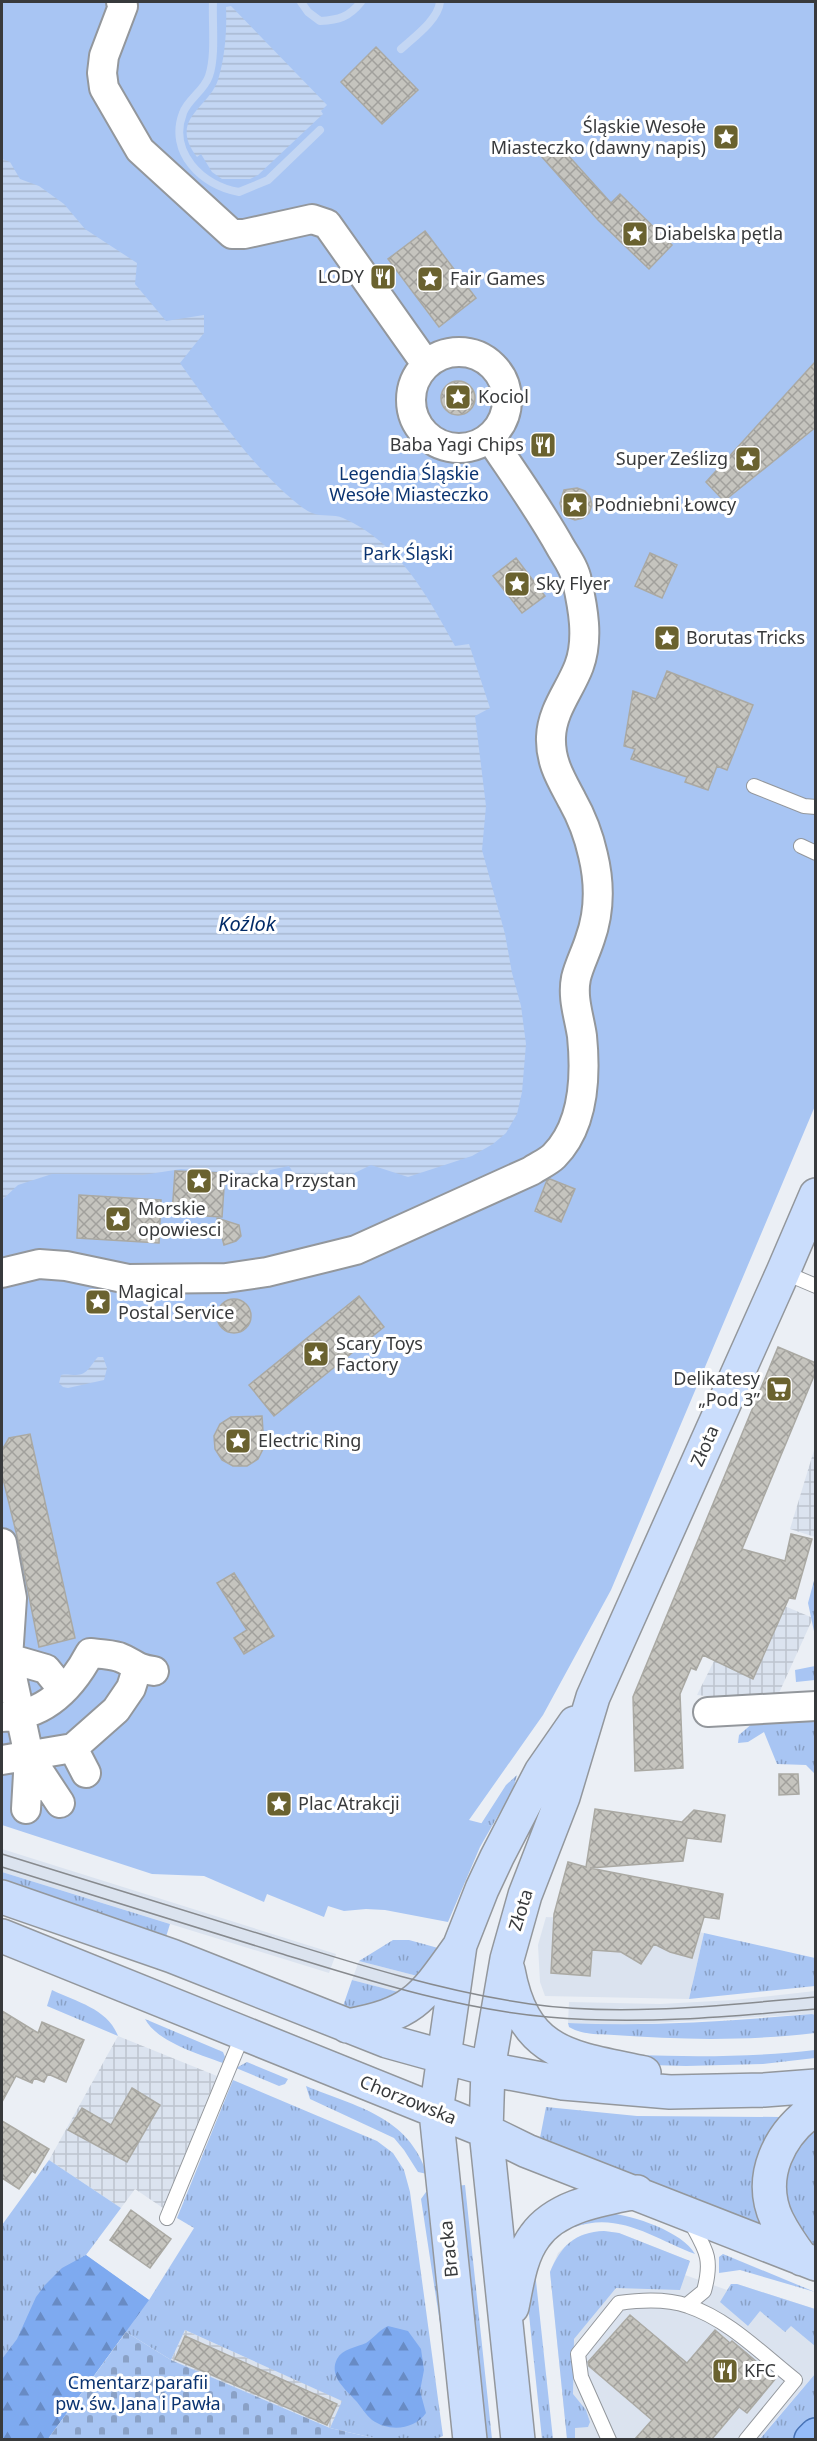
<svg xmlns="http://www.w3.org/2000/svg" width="817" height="2441" font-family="'Noto Sans',sans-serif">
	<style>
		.built { fill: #dbe3ef }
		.industrial { fill: url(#industrial-grid) }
		.grass { fill: url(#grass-tufts) }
		.forest { fill: url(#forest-firs) }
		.cemetery { fill: url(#cemetery-stones) }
		.park { fill: #a8c5f3 }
		.water { fill: url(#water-rules) }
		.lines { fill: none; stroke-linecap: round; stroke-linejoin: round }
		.stream { stroke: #c3d6f3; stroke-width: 8 }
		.building { fill: url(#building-cross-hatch); stroke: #aaa9a3; stroke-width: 1.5 }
		.lane-casing { stroke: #93979c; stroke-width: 16 }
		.street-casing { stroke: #93979c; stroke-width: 32 }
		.secondary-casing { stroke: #93979c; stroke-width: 36 }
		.primary-casing { stroke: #4671b4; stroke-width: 36 }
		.lane { stroke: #fff; stroke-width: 14 }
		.street { stroke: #fff; stroke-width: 28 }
		.secondary { stroke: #caddfc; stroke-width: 33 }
		.primary { stroke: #95bcf9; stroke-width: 33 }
		.tram { stroke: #878a8e; stroke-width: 1.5 }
		.labels { text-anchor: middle; stroke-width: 6; stroke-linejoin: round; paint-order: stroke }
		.poi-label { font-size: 18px; fill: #383a3c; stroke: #fff; text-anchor: start }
		.park-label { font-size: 18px; fill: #0b3471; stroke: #fff }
		.street-label { font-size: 18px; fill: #383a3c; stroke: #fff }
		.water-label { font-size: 20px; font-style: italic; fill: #022b67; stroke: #fff }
	</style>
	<defs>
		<pattern id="industrial-grid" width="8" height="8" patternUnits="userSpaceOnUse" patternTransform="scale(1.5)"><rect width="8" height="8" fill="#dbe3ef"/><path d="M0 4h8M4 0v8" fill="none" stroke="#bdc4ce"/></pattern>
		<pattern id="grass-tufts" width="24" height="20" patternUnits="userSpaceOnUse" patternTransform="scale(1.5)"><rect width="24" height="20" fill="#a8c5f3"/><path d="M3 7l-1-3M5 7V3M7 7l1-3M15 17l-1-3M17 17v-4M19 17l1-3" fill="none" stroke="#8aa1c6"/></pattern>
		<pattern id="forest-firs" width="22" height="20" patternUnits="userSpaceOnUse" patternTransform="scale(1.5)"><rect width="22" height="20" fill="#7eaaf0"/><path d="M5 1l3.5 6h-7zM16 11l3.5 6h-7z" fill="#688bc4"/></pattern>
		<pattern id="cemetery-stones" width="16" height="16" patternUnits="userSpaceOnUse" patternTransform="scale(1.5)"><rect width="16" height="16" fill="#a8c5f3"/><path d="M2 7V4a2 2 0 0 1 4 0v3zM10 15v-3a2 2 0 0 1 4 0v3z" fill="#8aa1c6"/></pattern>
		<pattern id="water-rules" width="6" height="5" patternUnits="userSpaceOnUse" patternTransform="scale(1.5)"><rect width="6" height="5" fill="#c3d6f3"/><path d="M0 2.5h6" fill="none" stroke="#a8b8d1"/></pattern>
		<pattern id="building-cross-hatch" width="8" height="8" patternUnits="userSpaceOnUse" patternTransform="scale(1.5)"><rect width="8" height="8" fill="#c5c4be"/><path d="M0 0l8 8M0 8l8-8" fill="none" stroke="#a1a09c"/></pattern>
	</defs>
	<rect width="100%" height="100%" fill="#ebeff5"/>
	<path class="built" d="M2,1849L336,1954L329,1973L2,1872Z
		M546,1917L653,1923L704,1933L689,1999L545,1996L540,1982L538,1945Z
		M359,1961L425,1978L410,1995L352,1980Z
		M815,1991V2015L812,2014L617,2025L568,2023L569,2002L660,2004L734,2000Z
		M604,2231L619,2233L690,2261L685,2275L727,2290L731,2284H737L815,2309V2374L759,2439H567L550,2272L558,2253L570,2242L582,2235Z"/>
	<path class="industrial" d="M815,1447V1537L790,1529Z
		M749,1591L813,1618L774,1704L697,1695Z
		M118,2036L217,2076L163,2208L135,2189L121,2208L49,2160Z
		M185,2330L343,2401L330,2428L171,2360Z"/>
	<path class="grass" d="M815,1577V1636L808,1603Z
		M815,1666V1680L796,1682L795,1670Z
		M815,1718V1774L806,1765L777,1764L764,1732L748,1742L738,1743L739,1735L753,1723Z
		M517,1775L513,1790L492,1826L481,1824L506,1785Z
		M2,1872L170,1924L165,1940L2,1882Z
		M704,1933L815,1958V1986L689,1999Z
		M393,1940H409L438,1948L425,1978L359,1961Z
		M352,1980L410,1995L381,2008L342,2009Z
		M52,1990C77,2002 108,2009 118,2036L47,2006Z
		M812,2014L815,2015V2033C749,2041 680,2040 614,2035C599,2034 582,2035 569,2027L568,2023C650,2027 731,2021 812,2014Z
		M145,2019L223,2052L225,2057L223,2063C199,2054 157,2042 145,2019Z
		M815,2050V2058L763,2064L686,2066L650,2065L635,2055C696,2057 755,2057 815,2050Z
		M247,2062L288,2079L285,2084L279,2086L236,2068Z
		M233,2080L377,2141L393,2153L404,2170L410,2192L443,2436L436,2439H378L330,2428L342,2401L185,2330L171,2360L126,2332L2,2440V2225L49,2160L121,2208L86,2255L149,2300L194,2228L177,2218Z
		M306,2086C357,2107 408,2116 427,2174L418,2172L404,2150L394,2138L310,2099Z
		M546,2107L637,2116L781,2117L765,2227L540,2138Z
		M815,2124V2247L806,2238L787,2209L784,2178L794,2146Z
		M465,2185L492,2439H484L456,2186Z
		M426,2192H429L444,2329L441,2330L421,2199Z
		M608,2213C633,2215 683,2232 695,2254C655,2239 619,2211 575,2227L569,2222Z
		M604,2231L619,2233L690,2261L680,2290L616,2288L574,2339L573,2394L586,2410L590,2422L588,2427L575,2428V2439H567L550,2272C561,2246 575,2232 604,2231Z
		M541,2254L536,2271V2281L553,2439H542L528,2305L527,2290Z
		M723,2254L815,2292L740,2270L719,2273V2257Z
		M731,2284H737L815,2309V2346L791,2326L785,2332L760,2311L748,2326L720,2302Z
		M815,2374V2439L759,2440Z"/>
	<path class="forest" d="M86,2255L149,2300L48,2439H2V2359L17,2339L36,2297L45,2285L62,2268Z
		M388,2326L408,2331L421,2349L424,2370L420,2391L426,2413C414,2430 389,2432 372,2420C366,2415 362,2408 357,2402C347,2390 328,2377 337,2359C342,2349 357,2347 366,2343C374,2338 379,2330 388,2326Z"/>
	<path class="cemetery" d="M126,2332L171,2360L330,2428L378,2439H48Z"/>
	<path class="park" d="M2,2H815V1106L611,1590L543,1715L469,1820L492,1826L480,1847L448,1922L385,1910L366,1909L344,1911L328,1906L324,1917L267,1894L264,1902L204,1876L152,1874L2,1825Z"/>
	<path class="water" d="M231,6L327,105L321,111L323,114L258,175L250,179H222L212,172L201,154L197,157C168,119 208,109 218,80C225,58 227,30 226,7Z
		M2,159L10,162L20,179L39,186L64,204L85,229L137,263L135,284L166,321L204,315V333L180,363C213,409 244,456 286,494C293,500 304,510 312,513C322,517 334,514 343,518C399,543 427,595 455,646L469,644L490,708L475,716L486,806L482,850L505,934L512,973L521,1006L526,1044L522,1092L517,1114L506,1133L493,1144L472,1156L408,1177L371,1165L330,1185L300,1183L289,1166L270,1170L265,1181L225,1172L181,1169L143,1175L52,1174L18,1185L2,1200Z
		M98,1357H103L107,1368L104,1380L68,1388L63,1387L59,1383L61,1375C66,1374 70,1375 76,1375C88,1375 91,1364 98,1357Z"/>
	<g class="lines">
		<path class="stream" d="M213,2C212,23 216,56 209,76C204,91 188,99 183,113C168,152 202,186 239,192L268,180L320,130
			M301,2L308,12L320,21C339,20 349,17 361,2
			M401,49C414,37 438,20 440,2"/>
	</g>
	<path class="building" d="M376,47L418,90L382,124L341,82Z
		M557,143L611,203L620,194L672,245L649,269L598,220L542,157Z
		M425,231L476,298L439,327L388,259Z
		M816,361V427L724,501L706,482Z
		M441 398a17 17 0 1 1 34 0a17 17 0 1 1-34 0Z
		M577,488L585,491L590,497L592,505L589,513L583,518L575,520L567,517L562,511L560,503L564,490Z
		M650,553L677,565L662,598L635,586Z
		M516,558L545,596L522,613L493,576Z
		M667,671L753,705L727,770L717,766L708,790L685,782L687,777L631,759L635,749L624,746L633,691L656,699Z
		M175,1171L225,1173L222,1217L172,1214Z
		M550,1179L575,1189L561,1222L535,1211L547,1180Z
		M79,1195L161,1200L159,1243L77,1238Z
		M217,1218L239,1225L241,1236L236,1241L224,1245Z
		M359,1296L384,1327L274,1416L249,1385Z
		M217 1316a17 17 0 1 1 34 0a17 17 0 1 1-34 0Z
		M778,1347L816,1363V1371L742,1549L785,1561L791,1534L812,1539L795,1599L789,1598L753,1679L703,1655L696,1670L691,1668L680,1694L683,1768L635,1771L633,1697Z
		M262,1416L264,1447L258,1459L247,1466H233L222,1460L215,1449L214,1436L220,1424L231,1417Z
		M30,1434L75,1638L39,1647L18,1540L2,1475V1450L9,1438Z
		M234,1573L274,1636L244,1654L234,1638L247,1630L217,1583Z
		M779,1774H798L799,1794L779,1795Z
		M595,1809L682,1822L694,1810L725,1815L721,1842L687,1838L683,1861L590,1868L723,1894L719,1919L704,1917L692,1958L670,1952L654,1944L641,1964L621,1952L592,1950L590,1976L551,1973L554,1914L568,1862L586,1867Z
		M2,2011L38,2033L42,2022L84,2040L66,2082L48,2074L44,2082L34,2078L32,2083L16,2076L2,2102Z
		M132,2088L160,2105L127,2162L68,2130L82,2108L111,2125Z
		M2,2121L49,2149L35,2173L32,2171L19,2189L2,2178Z
		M131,2210L171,2239L150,2268L110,2240Z
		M630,2315L687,2363L715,2330L730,2343L732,2341L776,2378L747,2413L739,2407L712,2439H635L652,2420L589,2366L588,2362Z
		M185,2336L337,2404L327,2425L175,2359Z"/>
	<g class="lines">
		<defs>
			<path id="lane" d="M754,786L804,806L816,807
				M801,846L816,853
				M783,1272L816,1286
				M167,2218L243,2034
				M687,2305L704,2291C713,2258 706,2250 690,2221
				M609,2440L581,2377L578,2354L619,2303C640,2300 668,2299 688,2306C728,2319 762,2354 795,2380L746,2440"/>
			<path id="street" d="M121,2L123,6L104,56L102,73L104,88L140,150L232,234H244L312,219L327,224L426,364
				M411 400a48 48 0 1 1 96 0a48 48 0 1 1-96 0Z
				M2,1273L39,1264L66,1266L128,1279L226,1278L267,1272L356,1250L531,1171C538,1166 548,1162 554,1156C584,1126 586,1076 582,1036C579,1016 572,998 576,978C579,965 586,952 590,939C600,911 600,884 593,855C589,837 581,816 572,800C561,779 550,762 551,737C552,710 570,690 579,666C589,639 583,608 577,581C575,569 567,558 561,548C540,510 514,474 490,438
				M2,1543L12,1598L8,1658L2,1663
				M2,1647L8,1658L29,1756L26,1809
				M8,1658L46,1669L63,1690
				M708,1712L816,1706
				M2,1717C44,1716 71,1689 90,1653C100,1654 109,1654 119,1657C135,1663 133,1668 154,1671
				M73,1748L86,1773
				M29,1756L60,1803
				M2,1760L73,1748L116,1710L131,1688L137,1669"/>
			<path id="secondary" d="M2,1897L172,1956L387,2041L488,2069L563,2083L670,2092L764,2090L816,2086
				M2,1936L486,2131L527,2151L816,2264
				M508,1970C524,2056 570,2057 644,2073
				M347,2026C413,2014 422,1999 459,1947
				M802,2259C793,2247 784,2234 777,2220C757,2177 779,2133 816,2108
				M512,2307C517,2283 520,2256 535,2236C557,2205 603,2199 637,2192
				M470,2440L436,2112L460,1945L482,1889L497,1857L541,1772L575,1723
				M518,2440L486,2131L488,2069L507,1959L525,1895L563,1797L593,1697L783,1272L816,1195"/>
			<path id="primary" d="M811,2440L816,2435"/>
		</defs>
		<use href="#lane" class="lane-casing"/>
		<use href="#street" class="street-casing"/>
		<use href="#secondary" class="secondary-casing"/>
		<use href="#primary" class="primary-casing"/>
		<use href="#lane" class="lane"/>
		<use href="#street" class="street"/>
		<use href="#secondary" class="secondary"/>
		<use href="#primary" class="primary"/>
		<path class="tram" d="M2,1854C91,1882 181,1909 270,1937C356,1964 441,1991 530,2004C621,2017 724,2005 816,1997
			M2,1867C94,1896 186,1925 279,1953C367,1980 456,2009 548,2017C637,2025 727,2017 816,2009"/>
	</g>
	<defs>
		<symbol id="sight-square" viewBox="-11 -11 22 22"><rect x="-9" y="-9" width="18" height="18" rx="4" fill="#6a622f" stroke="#fff"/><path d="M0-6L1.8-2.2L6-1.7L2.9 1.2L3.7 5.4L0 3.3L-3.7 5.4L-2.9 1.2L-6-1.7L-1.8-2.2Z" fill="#fff"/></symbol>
		<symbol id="restaurant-square" viewBox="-11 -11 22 22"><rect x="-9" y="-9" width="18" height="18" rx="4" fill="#6a622f" stroke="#fff"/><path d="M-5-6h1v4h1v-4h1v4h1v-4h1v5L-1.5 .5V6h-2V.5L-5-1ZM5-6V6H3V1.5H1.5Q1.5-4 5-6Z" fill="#fff"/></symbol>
		<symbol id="supermarket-square" viewBox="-11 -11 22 22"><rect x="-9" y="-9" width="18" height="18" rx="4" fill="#6a622f" stroke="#fff"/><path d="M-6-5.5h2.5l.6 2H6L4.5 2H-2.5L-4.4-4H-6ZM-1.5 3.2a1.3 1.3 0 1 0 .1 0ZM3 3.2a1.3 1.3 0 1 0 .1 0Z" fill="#fff"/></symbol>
	</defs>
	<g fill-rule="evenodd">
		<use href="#sight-square" x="711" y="122" width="30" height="30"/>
		<use href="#sight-square" x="620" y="219" width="30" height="30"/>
		<use href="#restaurant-square" x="368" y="262" width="30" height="30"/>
		<use href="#sight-square" x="415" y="264" width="30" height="30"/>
		<use href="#sight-square" x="443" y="382" width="30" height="30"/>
		<use href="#restaurant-square" x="528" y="430" width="30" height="30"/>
		<use href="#sight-square" x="733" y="444" width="30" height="30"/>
		<use href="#sight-square" x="560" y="490" width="30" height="30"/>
		<use href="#sight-square" x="502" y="569" width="30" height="30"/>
		<use href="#sight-square" x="652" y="623" width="30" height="30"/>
		<use href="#sight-square" x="184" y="1166" width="30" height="30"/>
		<use href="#sight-square" x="103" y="1204" width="30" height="30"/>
		<use href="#sight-square" x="83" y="1287" width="30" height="30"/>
		<use href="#sight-square" x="301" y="1339" width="30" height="30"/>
		<use href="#supermarket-square" x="764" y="1374" width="30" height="30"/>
		<use href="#sight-square" x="223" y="1426" width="30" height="30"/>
		<use href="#sight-square" x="264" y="1789" width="30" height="30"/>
		<use href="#restaurant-square" x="710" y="2356" width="30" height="30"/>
	</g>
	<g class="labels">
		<g class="poi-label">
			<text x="706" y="133" text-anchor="end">Śląskie Wesołe<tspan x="706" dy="21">Miasteczko (dawny napis)</tspan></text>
			<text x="654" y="240">Diabelska pętla</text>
			<text x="364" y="283" text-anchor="end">LODY</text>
			<text x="450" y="285">Fair Games</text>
			<text x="478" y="403">Kociol</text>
			<text x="524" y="451" text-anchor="end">Baba Yagi Chips</text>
			<text x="728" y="465" text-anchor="end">Super Ześlizg</text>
			<text x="594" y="511">Podniebni Łowcy</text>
			<text x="536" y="590">Sky Flyer</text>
			<text x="686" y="644">Borutas Tricks</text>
			<text x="218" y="1187">Piracka Przystan</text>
			<text x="138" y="1215">Morskie<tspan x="138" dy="21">opowiesci</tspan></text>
			<text x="118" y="1298">Magical<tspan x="118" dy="21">Postal Service</tspan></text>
			<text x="336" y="1350">Scary Toys<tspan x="336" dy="21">Factory</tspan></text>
			<text x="760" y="1385" text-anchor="end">Delikatesy<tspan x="760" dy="21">„Pod 3”</tspan></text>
			<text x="258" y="1447">Electric Ring</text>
			<text x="298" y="1810">Plac Atrakcji</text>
			<text x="744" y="2377">KFC</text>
		</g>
		<g class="park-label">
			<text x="409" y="480">Legendia Śląskie<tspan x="409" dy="21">Wesołe Miasteczko</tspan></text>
			<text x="408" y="560">Park Śląski</text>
			<text x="138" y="2389">Cmentarz parafii<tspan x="138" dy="21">pw. św. Jana i Pawła</tspan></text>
		</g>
		<g class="street-label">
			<text transform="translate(705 1446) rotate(-66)" y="6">Złota</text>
			<text transform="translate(521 1910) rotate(-73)" y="6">Złota</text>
			<text transform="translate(408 2100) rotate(22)" y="6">Chorzowska</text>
			<text transform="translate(449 2249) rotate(-96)" y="6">Bracka</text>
		</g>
		<g class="water-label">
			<text x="247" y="931">Koźlok</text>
		</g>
	</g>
	<rect width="817" height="2441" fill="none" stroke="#383a3c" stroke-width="6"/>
</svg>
